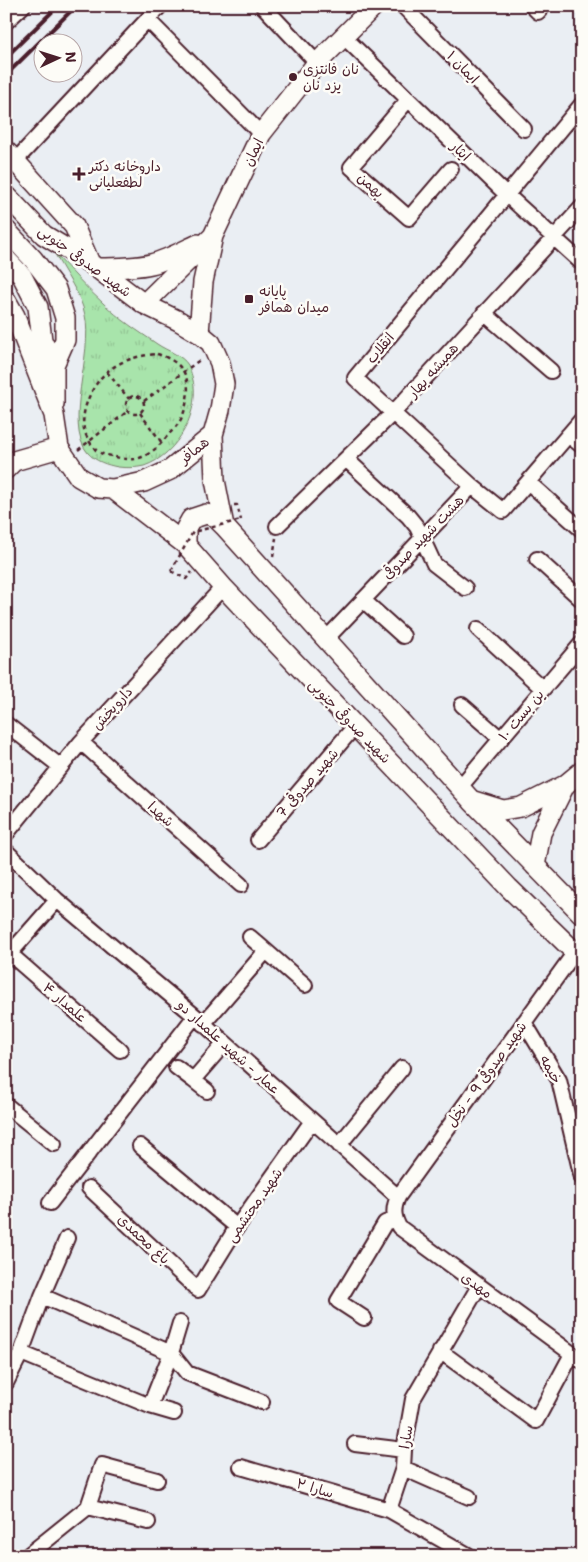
<svg xmlns="http://www.w3.org/2000/svg" width="588" height="1562" font-family="'Shantell Sans','Playpen Sans Arabic',sans-serif">
	<style>
		.grass { fill: url(#grass-tufts); stroke: #79826b }
		.lines { fill: none; stroke-linecap: round; stroke-linejoin: round }
		.street-casing { stroke: #4a1f2b; stroke-width: 18 }
		.secondary-casing { stroke: #4a1f2b; stroke-width: 22 }
		.path { stroke: #4a1f2b; stroke-width: 2.5; stroke-dasharray: 4 4; stroke-linecap: butt }
		.street { stroke: #fdfcf7; stroke-width: 14 }
		.secondary { stroke: #fdfcf7; stroke-width: 19 }
		.rail { stroke: #4a1f2b; stroke-width: 4 }
		.path-bridge { stroke: #4a1f2b; stroke-width: 2.5; stroke-dasharray: 4 4; stroke-linecap: butt }
		.poi-dot { fill: #4a1f2b; stroke: #fdfcf7; stroke-width: 2 }
		.labels { text-anchor: middle; stroke-width: 5; stroke-linejoin: round; paint-order: stroke }
		.street-label { font-size: 14px; fill: #4a1f2b; stroke: #fdfcf7 }
		.poi-label { font-size: 14px; fill: #4a1f2b; stroke: #fdfcf7; text-anchor: start }
	</style>
	<defs>
		<pattern id="grass-tufts" width="24" height="20" patternUnits="userSpaceOnUse" patternTransform="scale(1.25)"><rect width="24" height="20" fill="#a8e4ab"/><path d="M3 7l-1-3M5 7V3M7 7l1-3M15 17l-1-3M17 17v-4M19 17l1-3" fill="none" stroke="#92c393"/></pattern>
	</defs>
	<rect width="100%" height="100%" fill="#eaeef3"/>
	<filter id="ink" filterUnits="userSpaceOnUse"><feTurbulence type="fractalNoise" baseFrequency=".02" numOctaves="2"/><feDisplacementMap in="SourceGraphic" scale="10" xChannelSelector="R" yChannelSelector="G"/><feConvolveMatrix kernelMatrix="1 2 1 2 8 2 1 2 1" color-interpolation-filters="sRGB"/></filter>
	<g filter="url(#ink)">
		<path class="grass" d="M55,254C71,270 86,288 103,303C119,319 138,331 157,344C167,351 182,355 188,365C190,368 191,373 192,376C202,409 178,455 144,466C136,468 126,468 118,467C107,465 95,461 88,453C63,425 94,353 85,315C81,294 65,274 55,254Z"/>
		<g class="lines">
			<defs>
				<path id="street" d="M263,6L317,63
					M403,6L524,129
					M532,6L538,12L543,6
					M148,20L261,134
					M6,22L23,6
					M343,36L507,195L582,263
					M408,100L351,167L409,218L451,169
					M16,160L160,6
					M484,313L551,371
					M568,435L582,446
					M346,459L408,516L417,527L434,564L465,588
					M528,482L582,530
					M472,486L355,378L582,104
					M277,526L394,412L582,207
					M537,559L582,600
					M363,600L403,636
					M478,629L543,689
					M326,639L472,486L503,511L582,419
					M462,705L501,739
					M6,724L61,767
					M81,742L241,885
					M460,787L582,643
					M6,834L81,742L223,587
					M258,840L355,726
					M6,851L57,900L195,1016L398,1197
					M250,937L305,985
					M575,952L398,1197C393,1208 393,1216 399,1227L582,1361
					M10,954L120,1050
					M6,958L57,900
					M524,1022L559,1080L582,1178
					M203,1024L266,951
					M176,1067L193,1080
					M207,1091L193,1080L224,1044
					M6,1105L54,1144
					M339,1145L402,1068
					M140,1146L237,1227
					M89,1188L198,1290L237,1227L312,1121
					M50,1203L195,1016
					M42,1296L171,1353L150,1406
					M364,1318L338,1301L385,1223L395,1219
					M180,1323L171,1353L187,1373L262,1402
					M440,1351L536,1421L572,1354
					M21,1353L150,1406L174,1413
					M6,1383L21,1353L42,1296L67,1238
					M355,1444L404,1450
					M241,1467L389,1510
					M403,1468L469,1497
					M88,1507L148,1522
					M27,1556L88,1507L102,1465L157,1480
					M470,1556L389,1510L403,1468L404,1450L413,1399L479,1286"/>
				<path id="secondary" d="M6,151L74,226L90,263
					M6,195L44,235L90,263L144,304L179,321L199,333L211,343L220,363L224,384L220,410L213,435L170,470L144,482L113,489L98,488L79,477L59,448L54,415L15,316L6,300
					M6,230L33,259L56,289L65,318V340L54,365V404
					M6,259L22,276L38,307L42,340L54,365
					M97,268C115,268 134,268 151,264C167,260 183,251 198,244
					M144,304L213,236L261,134L317,63L374,6
					M199,333L203,282L213,236
					M213,435L215,480L224,526L472,801L582,914
					M6,469L14,461L59,448
					M113,489L186,545L223,587L509,888L582,959
					M186,545V528L191,519L206,514L214,516L224,526
					M565,785L582,771
					M474,801L503,810L521,807L565,785L541,833L535,866"/>
			</defs>
			<use href="#street" class="street-casing"/>
			<use href="#secondary" class="secondary-casing"/>
			<path class="path" d="M157,354C181,361 191,375 187,399C186,406 184,414 180,421C177,426 172,431 168,435C160,446 148,457 135,459C127,460 119,458 112,456C105,455 100,454 95,449C90,443 86,437 84,429C80,410 93,383 108,371C122,360 140,355 157,354Z
				M107,372L129,399
				M126 405a9 9 0 1 1 18 0a9 9 0 1 1-18 0Z
				M144,401L201,359
				M140,413L162,443
				M78,450L128,411
				M234,505H237L241,520
				M273,557L276,538
				M171,571L186,579L192,572"/>
			<use href="#street" class="street"/>
			<use href="#secondary" class="secondary"/>
			<path class="rail" d="M6,57L58,6
				M6,75L76,6"/>
			<path class="path-bridge" d="M171,571L193,532L241,520"/>
		</g>
	</g>
	<g class="poi-dot">
		<circle cx="293" cy="77" r="5"/>
		<path d="M76.5 166.5h5v5h5v5h-5v5h-5v-5h-5v-5h5z"/>
		<rect x="244" y="294" width="10" height="10" rx="2.5"/>
	</g>
	<g class="labels">
		<g class="street-label">
			<text transform="translate(463 67) rotate(46)" y="5">ایمان ۱</text>
			<text transform="translate(461 151) rotate(44)" y="5">ایثار</text>
			<text transform="translate(253 152) rotate(-64)" y="5">ایمان</text>
			<text transform="translate(371 185) rotate(42)" y="5">بهمن</text>
			<text transform="translate(85 261) rotate(36)" y="5">شهید صدوقی جنوبی</text>
			<text transform="translate(380 348) rotate(-50)" y="5">انقلاب</text>
			<text transform="translate(433 370) rotate(-48)" y="5">همیشه بهار</text>
			<text transform="translate(194 450) rotate(-39)" y="5">همافر</text>
			<text transform="translate(423 537) rotate(-46)" y="5">هشت شهید صدوقی</text>
			<text transform="translate(112 708) rotate(-48)" y="5">داروپخش</text>
			<text transform="translate(521 715) rotate(-50)" y="5">بن بست ۱۰</text>
			<text transform="translate(350 721) rotate(46)" y="5">شهید صدوقی جنوبی</text>
			<text transform="translate(307 783) rotate(-49)" y="5">شهید صدوقی 7</text>
			<text transform="translate(161 814) rotate(42)" y="5">شهدا</text>
			<text transform="translate(65 1002) rotate(41)" y="5">علمدار ۴</text>
			<text transform="translate(229 1047) rotate(42)" y="5">عمار - شهید علمدار دو</text>
			<text transform="translate(551 1069) rotate(62)" y="5">خیمه</text>
			<text transform="translate(486 1074) rotate(-54)" y="5">شهید صدوقی 9 - نخل</text>
			<text transform="translate(254 1205) rotate(-55)" y="5">شهید محتشمی</text>
			<text transform="translate(144 1239) rotate(43)" y="5">باغ محمدی</text>
			<text transform="translate(477 1285) rotate(36)" y="5">مهدی</text>
			<text transform="translate(406 1437) rotate(-81)" y="5">سارا</text>
			<text transform="translate(315 1488) rotate(16)" y="5">سارا ۲</text>
		</g>
		<g class="poi-label">
			<text x="303" y="74">نان فانتزی<tspan x="303" dy="16">یزد نان</tspan></text>
			<text x="89" y="171">داروخانه دکتر<tspan x="89" dy="16">لطفعلیانی</tspan></text>
			<text x="259" y="296">پایانه<tspan x="259" dy="16">میدان همافر</tspan></text>
		</g>
	</g>
	<rect width="588" height="1562" fill="none" stroke="#fdfcf7" stroke-width="25"/>
	<rect x="12" y="12" width="563" height="1537" fill="none" stroke="#4a1f2b" stroke-width="2" filter="url(#ink)"/>
	<g transform="translate(58 58) rotate(86)"><circle r="24" fill="#fdfcf7" stroke="#b5a4a5"/>
	<path d="M0-4L9 19L0 12L-9 19Z" fill="#4a1f2b"/>
	<text y="-8" font-size="14" font-weight="bold" text-anchor="middle" fill="#4a1f2b">N</text>
	</g>
</svg>
